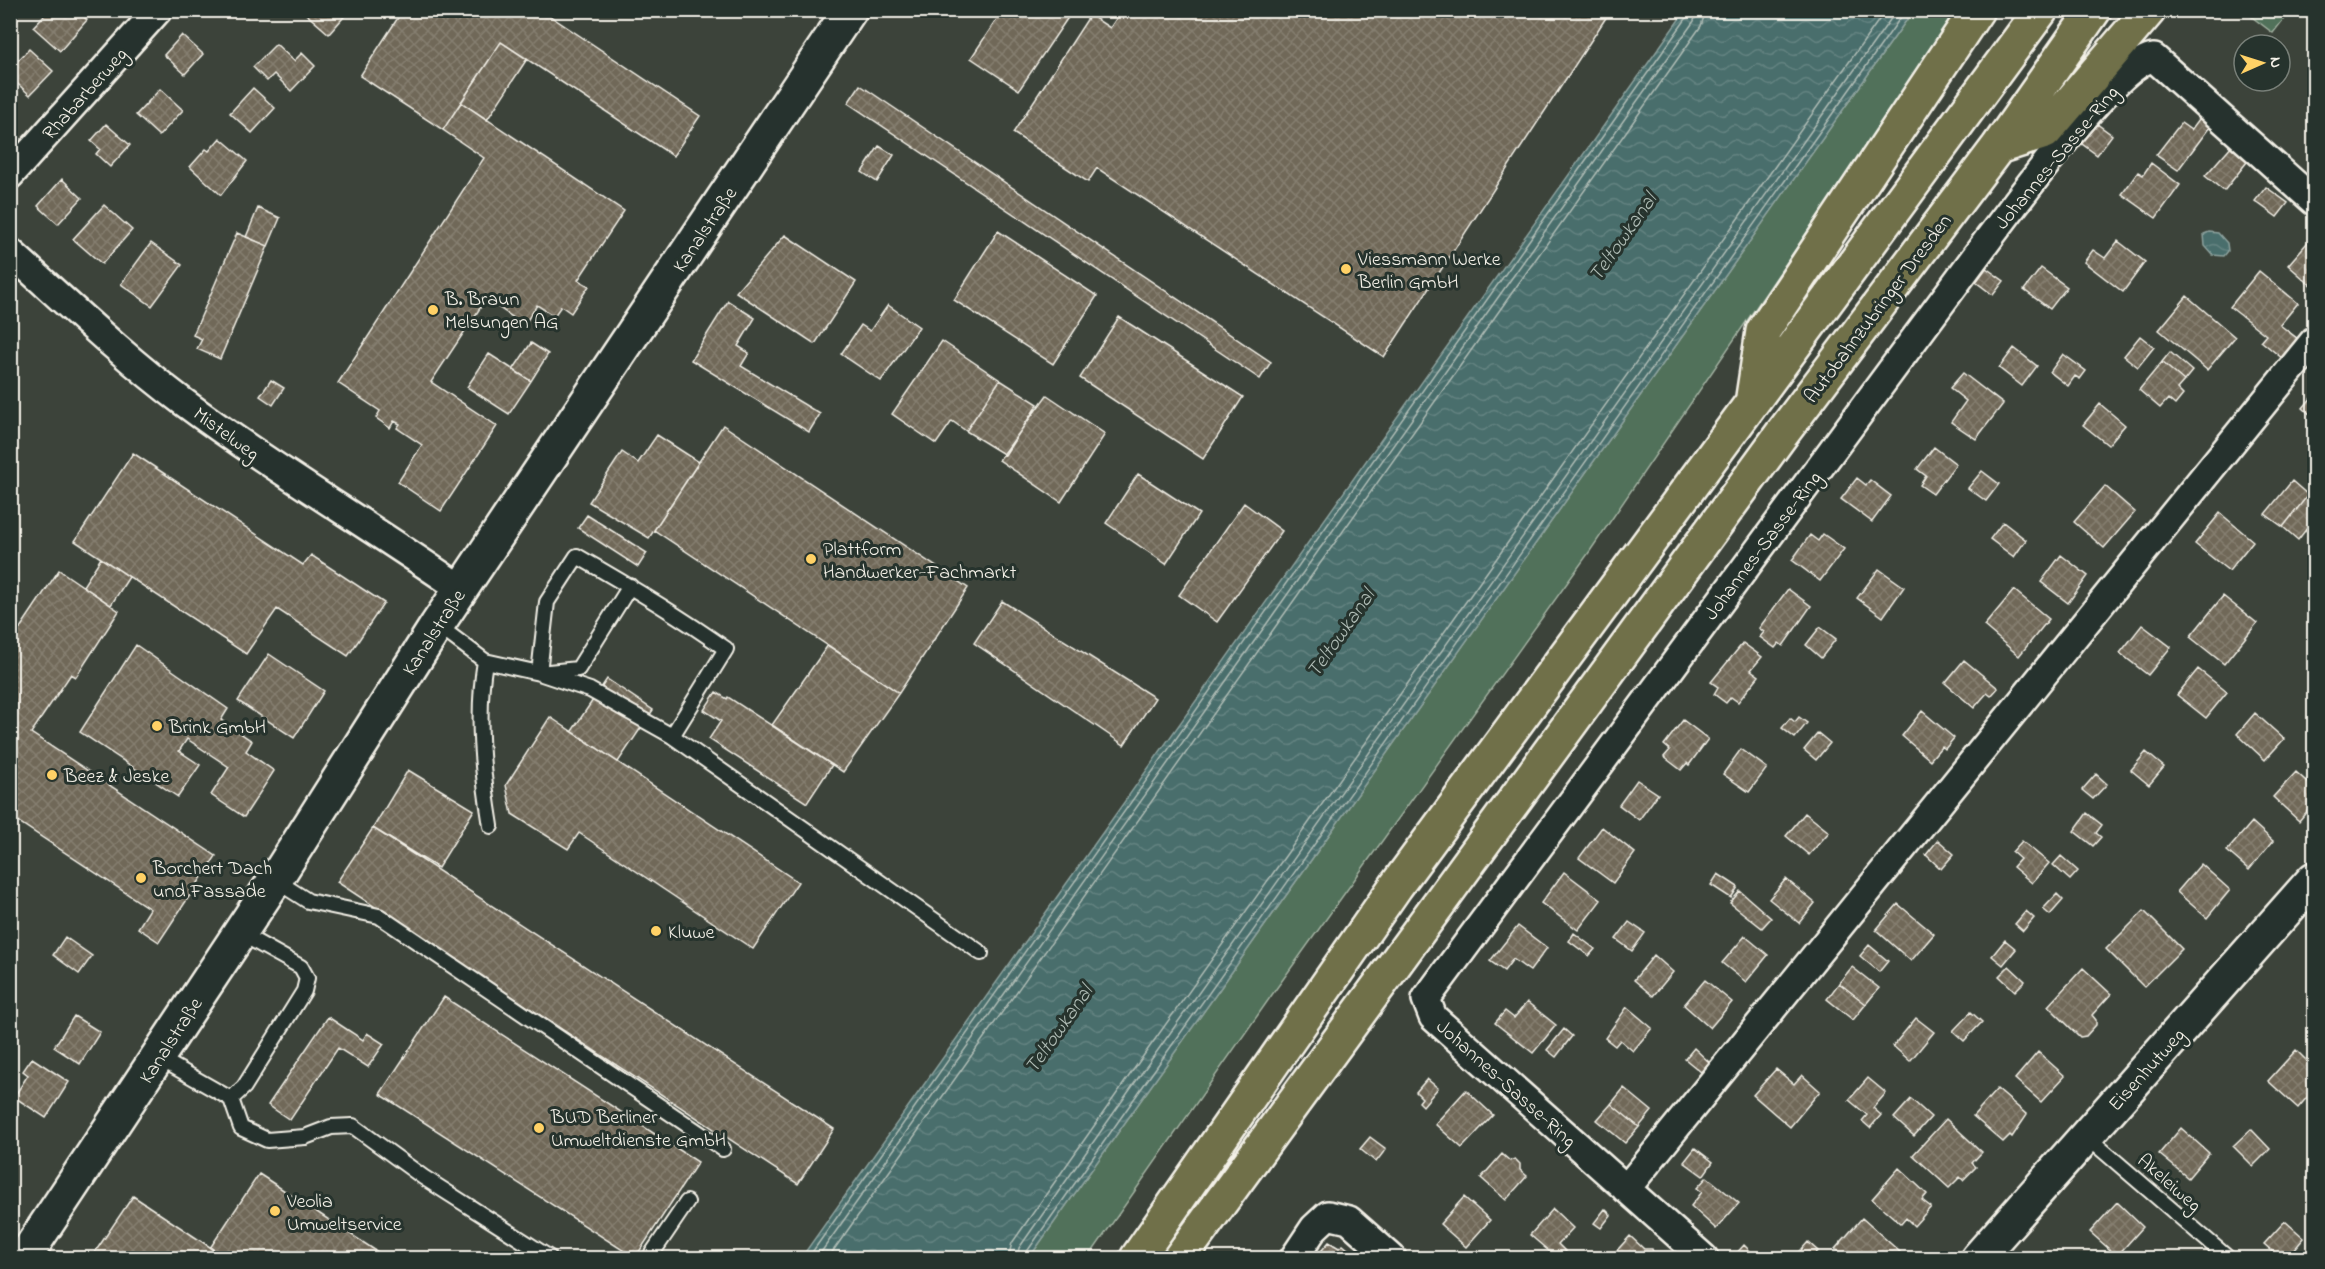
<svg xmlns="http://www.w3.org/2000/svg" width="2325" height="1269" font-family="'Indie Flower',sans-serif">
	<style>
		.grass { fill: #51715a; stroke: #a2b1a1; stroke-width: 1.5 }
		.wetland { fill: url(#wetland-marsh); stroke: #a2b1a1; stroke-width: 1.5 }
		.water { fill: url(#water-waves); stroke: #8da29e; stroke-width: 1.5 }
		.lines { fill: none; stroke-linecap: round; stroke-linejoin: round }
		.shore { stroke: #b0bdb6; stroke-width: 1.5 }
		.building { fill: url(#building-cross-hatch); stroke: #f4f1e8; stroke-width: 1.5 }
		.service-casing { stroke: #f4f1e8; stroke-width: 18 }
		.minor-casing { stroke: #f4f1e8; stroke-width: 32 }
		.tertiary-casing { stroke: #f4f1e8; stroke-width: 38 }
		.motorway-casing { stroke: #f4f1e8; stroke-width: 38 }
		.service { stroke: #26332d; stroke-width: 14 }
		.minor { stroke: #26332d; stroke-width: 27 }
		.tertiary { stroke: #26332d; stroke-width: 33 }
		.motorway { stroke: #70704a; stroke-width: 33 }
		.poi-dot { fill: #ffd166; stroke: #26332d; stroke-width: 2 }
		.labels { text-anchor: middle; stroke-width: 6; stroke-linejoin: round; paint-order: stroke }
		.street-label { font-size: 20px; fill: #f4f1e8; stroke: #26332d }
		.poi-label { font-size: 20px; fill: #f4f1e8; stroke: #26332d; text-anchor: start }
		.water-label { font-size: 21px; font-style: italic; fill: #b0bdb6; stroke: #26332d }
	</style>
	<defs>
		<pattern id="wetland-marsh" width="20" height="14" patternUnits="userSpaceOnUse" patternTransform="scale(1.5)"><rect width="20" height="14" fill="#51715a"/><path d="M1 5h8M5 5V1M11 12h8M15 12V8" fill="none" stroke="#6b8672"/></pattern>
		<pattern id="water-waves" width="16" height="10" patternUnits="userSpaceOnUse" patternTransform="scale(1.5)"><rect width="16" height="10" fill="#496e6c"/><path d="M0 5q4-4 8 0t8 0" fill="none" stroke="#648381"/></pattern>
		<pattern id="building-cross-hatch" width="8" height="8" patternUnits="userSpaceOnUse" patternTransform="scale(1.5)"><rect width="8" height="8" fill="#706858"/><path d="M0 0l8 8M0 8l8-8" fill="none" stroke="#857e70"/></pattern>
	</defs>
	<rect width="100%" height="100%" fill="#3c433a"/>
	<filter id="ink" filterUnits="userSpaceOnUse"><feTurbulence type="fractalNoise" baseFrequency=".0167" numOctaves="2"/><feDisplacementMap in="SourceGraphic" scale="12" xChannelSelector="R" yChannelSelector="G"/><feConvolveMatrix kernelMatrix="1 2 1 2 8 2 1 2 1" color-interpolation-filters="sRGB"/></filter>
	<g filter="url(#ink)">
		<path class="grass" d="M1913,11H1958L1590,551L1276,989L1088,1258H1029Z"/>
		<path class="wetland" d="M2244,11H2290L2273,33Z"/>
		<path class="water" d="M1685,11H1913L1029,1258H801Z
			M2209,232L2218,233L2227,243L2228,251L2224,256L2213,255L2205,246L2204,234Z"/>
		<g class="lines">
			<path class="shore" d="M808,1258L1688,16L1689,10
				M817,1258L1694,21L1697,10
				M828,1258L1701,26L1706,10
				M1008,1258L1012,1243L1134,1069L1886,10
				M1017,1258L1019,1248L1141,1074L1897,10
				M1024,1258L1026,1253L1148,1079L1906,10"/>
		</g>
		<path class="building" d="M49,10H77L87,20L60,51L33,27Z
			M307,10H350L329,34L305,13Z
			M403,10H541L700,116L673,156L501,42L443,130L360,76Z
			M1003,10H1073L1019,90L971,58Z
			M1122,10H1611L1384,357L1097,168L1088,182L1013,133L1090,15L1110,28Z
			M182,35L203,54L185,74L164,55Z
			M501,42L527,59L487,120L461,102Z
			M276,44L294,61L302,53L315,66L291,91L274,74L267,81L253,67Z
			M29,49L53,71L30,95L10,77V69Z
			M860,85L1271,362L1260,379L848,103Z
			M253,88L275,108L252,133L230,113Z
			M160,89L183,110L159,136L136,115Z
			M461,102L624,211L578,280L589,286L571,313L561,306L554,316L537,305L524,325L486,299L431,382L497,426L441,511L398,482L422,445L397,428L400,424L394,421L390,428L376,418L380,411L338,383L484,158L443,130Z
			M2202,115L2212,124L2178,170L2156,155L2181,123L2191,130Z
			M2093,121L2112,135L2097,155L2078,141Z
			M106,124L130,145L110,167L96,154L100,149L91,141Z
			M220,138L247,161L221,195L190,167L206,149L209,151Z
			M2233,144L2250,158L2224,191L2205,176Z
			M879,146L894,155L877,182L862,172Z
			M2151,163L2180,185L2156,218L2122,194L2138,172L2143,175Z
			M62,179L82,198L58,224L38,206Z
			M2266,187L2288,203L2277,217L2255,201Z
			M104,205L132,230L102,264L73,239Z
			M258,208L280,218L268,246L246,237Z
			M998,231L1097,296L1053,364L954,300Z
			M237,233L268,246L220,359L197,349L202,339L193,335Z
			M785,235L856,282L815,344L736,292Z
			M2313,236L2314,237L2313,287L2288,265Z
			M2118,241L2145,262L2123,292L2084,262L2093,250L2105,258Z
			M151,243L182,265L152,306L121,284Z
			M1986,268L2004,281L1993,295L1976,282Z
			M2041,268L2067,287L2050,309L2024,290Z
			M2259,271L2298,303L2280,325L2298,339L2283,359L2261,341L2266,335L2230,307Z
			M2187,296L2235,337L2207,370L2159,330Z
			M728,301L755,318L738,346L749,353L741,366L820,414L809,432L691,360Z
			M888,305L919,327L881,381L841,354L861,325L870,331Z
			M1119,317L1243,397L1203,459L1080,378Z
			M2140,336L2154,347L2138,367L2124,356Z
			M942,341L1000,380L966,431L952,421L936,444L892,414Z
			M531,343L548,354L531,381L513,370Z
			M2014,348L2037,366L2022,386L1999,368Z
			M2170,352L2192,371L2184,381L2162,362Z
			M489,354L531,381L509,414L467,387Z
			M2063,354L2086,371L2080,379L2075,376L2068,386L2050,372Z
			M2162,362L2184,381L2177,389L2183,395L2175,405L2168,399L2160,408L2139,390Z
			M1963,373L2003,404L1976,439L1951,422L1966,401L1950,388Z
			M271,380L284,388L273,405L260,396Z
			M1000,380L1038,404L1005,455L966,431Z
			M1047,395L1105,434L1061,502L999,460Z
			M2312,397L2314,399V418L2303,408Z
			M2100,404L2125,425L2108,445L2083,425Z
			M723,425L968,588L899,693L654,530Z
			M657,435L699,462L649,538L589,502L622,452L638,463Z
			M1934,447L1956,464L1933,494L1920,485L1926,476L1917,469Z
			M133,453L303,565L311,555L384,603L348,656L277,609L246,654L75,541Z
			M1982,471L1999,484L1986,501L1968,488Z
			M1138,474L1199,514L1166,564L1106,523Z
			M1857,478L1866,485L1870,480L1891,496L1872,522L1841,499Z
			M2292,481L2308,495L2283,527L2265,514Z
			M2105,486L2135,512L2104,548L2074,522Z
			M2308,495L2314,500V519L2298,540L2283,527Z
			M1244,503L1282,531L1217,622L1179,595Z
			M2220,513L2253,541L2229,571L2195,544Z
			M587,515L647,553L638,567L578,528Z
			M2003,522L2026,540L2014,557L1990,539Z
			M1823,534L1844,549L1820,581L1792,560L1810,535L1818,541Z
			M2061,555L2088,576L2068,603L2041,582Z
			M101,558L129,577L111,605L83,586Z
			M1879,569L1904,587L1883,617L1857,598Z
			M59,570L119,611L76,677L71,674L31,733L216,856L159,942L138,928L150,909L10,816V643Z
			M1788,589L1811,606L1783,646L1779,643L1775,648L1760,637L1764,632L1759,628Z
			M2014,590L2049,619L2019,656L1984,626Z
			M2223,596L2257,623L2224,664L2190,637Z
			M1002,601L1155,698L1124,745L974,643Z
			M2142,625L2171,647L2148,675L2120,653Z
			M1820,627L1836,639L1821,658L1806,645Z
			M1743,643L1762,657L1751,670L1759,676L1738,702L1731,697L1726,703L1714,694L1718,687L1711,682Z
			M136,645L228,709L221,720L252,741L246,751L274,771L244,817L211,795L229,767L187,739L179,751L200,765L178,797L80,732Z
			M828,645L899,693L843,772L772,725Z
			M269,654L324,691L294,738L238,701Z
			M1964,660L1998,688L1991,696L1987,693L1974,708L1945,683Z
			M2198,669L2227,692L2206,718L2177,695Z
			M607,679L653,710L618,762L572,731Z
			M716,692L727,699L728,697L832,765L807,803L709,739L721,721L704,710Z
			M1922,711L1954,738L1945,749L1942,746L1930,760L1902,736Z
			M2255,713L2284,739L2265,760L2237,734Z
			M550,717L798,882L753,949L579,833L568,849L512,814L506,785Z
			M1799,717L1807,723L1795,738L1782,728L1790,718L1795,722Z
			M1683,720L1708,739L1689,765L1687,763L1681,770L1664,757L1670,750L1664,745Z
			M1818,733L1830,743L1816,760L1804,750Z
			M1741,749L1767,768L1749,792L1723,774Z
			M2146,752L2164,767L2149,785L2131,770Z
			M408,770L474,810L438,868L373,828Z
			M2296,772L2314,788V803L2299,821L2273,797Z
			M2096,774L2107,784L2093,799L2082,790Z
			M1637,780L1658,794L1639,820L1619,805Z
			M1805,813L1829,832L1809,855L1786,836Z
			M2087,813L2102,825L2096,833L2101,837L2093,846L2074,831Z
			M2252,822L2273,841L2249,870L2227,851Z
			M1602,827L1635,853L1613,883L1579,858Z
			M373,828L834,1129L798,1184L337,882Z
			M1938,840L1954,854L1941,869L1926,855Z
			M2022,841L2049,863L2032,883L2013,867L2020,859L2012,852Z
			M2061,856L2078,871L2070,880L2053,865Z
			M2201,864L2230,890L2207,918L2177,892Z
			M1564,872L1601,900L1578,930L1541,903Z
			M1718,874L1738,887L1731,898L1711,885Z
			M1786,879L1815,903L1799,923L1769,899Z
			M1740,891L1771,918L1762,928L1730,903Z
			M2057,894L2063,900L2050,915L2043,909Z
			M1898,904L1934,934L1911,961L1876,930Z
			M2026,911L2034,918L2023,931L2015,924Z
			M2144,911L2182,949L2144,987L2106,949Z
			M1629,922L1645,933L1632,951L1616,939Z
			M1518,926L1547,948L1530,971L1513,959L1504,971L1490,961Z
			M1574,933L1595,949L1589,956L1569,941Z
			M1745,936L1768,955L1746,982L1722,963Z
			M65,937L92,956L79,974L53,955Z
			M2005,940L2016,949L2003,965L1992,956Z
			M1869,945L1888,961L1879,972L1860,956Z
			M1654,955L1673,972L1653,996L1634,980Z
			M2009,966L2025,981L2015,991L1999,976Z
			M1852,967L1879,988L1866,1004L1839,983Z
			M2083,968L2111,994L2092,1015L2096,1020V1025L2086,1036L2080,1037L2048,1006Z
			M1705,980L1732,1002L1710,1028L1684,1005Z
			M1839,983L1866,1004L1853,1020L1827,999Z
			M444,997L698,1162L635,1258L380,1094Z
			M1527,1002L1556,1025L1533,1053L1495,1023L1505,1011L1514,1018Z
			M1627,1007L1652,1028L1633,1051L1620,1040L1615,1046L1605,1038Z
			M1971,1012L1982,1022L1964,1041L1953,1031Z
			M74,1016L100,1032L80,1064L54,1047Z
			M328,1017L363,1040L367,1033L384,1044L368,1067L338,1048L290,1120L268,1105Z
			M1916,1018L1934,1032L1910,1061L1893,1046Z
			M1564,1029L1572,1036L1556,1057L1547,1050Z
			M1694,1048L1709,1062L1701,1072L1685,1059Z
			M2296,1050L2314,1068V1089L2298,1108L2268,1081Z
			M2038,1052L2065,1076L2041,1102L2015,1079Z
			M32,1058L69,1082L46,1118L14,1097L28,1075L23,1071Z
			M1776,1069L1794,1084L1802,1075L1820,1091L1790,1127L1753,1095Z
			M1868,1078L1886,1093L1873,1108L1881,1115L1870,1128L1862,1121L1867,1115L1849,1100Z
			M1427,1079L1438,1088L1423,1106L1419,1102L1422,1098L1416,1092Z
			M1624,1088L1652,1111L1639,1127L1611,1104Z
			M1997,1089L2027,1115L2012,1137L2010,1135L2003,1142L1973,1116Z
			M1466,1090L1493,1115L1462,1148L1435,1124Z
			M1911,1099L1931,1117L1914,1136L1894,1118Z
			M1611,1104L1639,1127L1625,1143L1597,1120Z
			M1946,1119L1982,1152L1972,1163L1976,1167L1963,1180L1960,1177L1949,1188L1913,1155Z
			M2181,1128L2209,1153L2188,1178L2159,1154Z
			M2251,1129L2270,1149L2253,1166L2233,1146Z
			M1370,1137L1386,1149L1376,1162L1360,1149Z
			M1695,1148L1713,1162L1703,1176L1684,1162Z
			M1502,1154L1510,1161L1515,1159L1520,1164V1170L1527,1176L1506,1200L1481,1178Z
			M1899,1168L1927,1194L1922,1200L1931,1207L1914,1226L1906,1218L1901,1224L1872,1199Z
			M259,1174L387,1258H227L210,1248Z
			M1707,1177L1739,1203L1716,1229L1691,1206L1702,1192L1697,1188Z
			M133,1196L213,1249L207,1258H91Z
			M1464,1197L1490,1220L1466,1247L1440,1224Z
			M2117,1202L2143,1227L2117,1256L2090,1232Z
			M1553,1209L1573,1228L1558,1244L1567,1253L1562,1258H1557L1530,1235Z
			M1605,1209L1611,1215L1601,1228L1594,1223Z
			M1862,1218L1900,1252L1895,1258H1846L1835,1249Z
			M2285,1221L2304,1238L2287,1258H2280L2264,1244Z
			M1630,1236L1644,1249H1652L1655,1258H1610Z
			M1329,1242L1339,1248L1343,1245L1349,1250L1346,1255L1351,1258H1315Z
			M1808,1242L1818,1251L1811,1258H1797L1795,1257Z
			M1744,1245L1756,1257L1754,1258H1737L1734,1256Z"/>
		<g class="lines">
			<defs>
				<path id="service" d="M630,586L578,669L539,673L547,602L577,556C628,585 678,615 726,649L672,736
					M437,625L485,661L539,673L590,690L672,736L981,953
					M485,661C476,716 482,771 491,826
					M275,880L308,901L379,916L723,1149
					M159,1058L231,1099L244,1087L304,991L307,978L301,967L240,933
					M231,1099L241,1128L267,1140L305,1137L331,1127L353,1126L423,1177L550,1258
					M2086,1136L2228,1258
					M649,1258L687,1202"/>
				<path id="minor" d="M10,175L158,10
					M10,252C67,303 122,356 182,401C272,468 369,525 461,589
					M1626,1189L2314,341
					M1294,1258L1314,1228L1328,1215L1349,1220L1392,1258
					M1704,1258L1433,1017L1426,999L1990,237C2017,202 2117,62 2154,58L2314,201"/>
				<path id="tertiary" d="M24,1258L275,880L437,625L850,10
					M1978,1258L2314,879"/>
				<path id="motorway" d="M1998,147L2045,132L2149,10
					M1753,397L1763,331L1977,10
					M1137,1258L1396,886L2041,10
					M1180,1258L1781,435L1998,147L2094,10"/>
			</defs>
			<use href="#service" class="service-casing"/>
			<use href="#minor" class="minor-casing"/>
			<use href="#tertiary" class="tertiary-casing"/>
			<use href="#motorway" class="motorway-casing"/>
			<use href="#service" class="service"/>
			<use href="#minor" class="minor"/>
			<use href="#tertiary" class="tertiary"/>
			<use href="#motorway" class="motorway"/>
		</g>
	</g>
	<g class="poi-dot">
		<circle cx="1346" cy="269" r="6"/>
		<circle cx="433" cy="310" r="6"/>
		<circle cx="811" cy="559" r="6"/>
		<circle cx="157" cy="726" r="6"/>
		<circle cx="52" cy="775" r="6"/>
		<circle cx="141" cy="878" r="6"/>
		<circle cx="656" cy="931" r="6"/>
		<circle cx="539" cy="1128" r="6"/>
		<circle cx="275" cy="1211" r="6"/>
	</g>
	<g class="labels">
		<g class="street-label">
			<text transform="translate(84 93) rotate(-48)" y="7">Rhabarberweg</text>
			<text transform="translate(2056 157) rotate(-50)" y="7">Johannes-Sasse-Ring</text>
			<text transform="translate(704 229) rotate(-56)" y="7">Kanalstraße</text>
			<text transform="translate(1877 308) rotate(-53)" y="7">Autobahnzubringer Dresden</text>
			<text transform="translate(227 433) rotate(36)" y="7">Mistelweg</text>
			<text transform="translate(1762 545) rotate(-53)" y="7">Johannes-Sasse-Ring</text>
			<text transform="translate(433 632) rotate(-57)" y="7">Kanalstraße</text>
			<text transform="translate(170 1040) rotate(-57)" y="7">Kanalstraße</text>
			<text transform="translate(2146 1069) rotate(-48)" y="7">Eisenhutweg</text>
			<text transform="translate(1507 1083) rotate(42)" y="7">Johannes-Sasse-Ring</text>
			<text transform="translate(2170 1182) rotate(41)" y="7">Akeleiweg</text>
		</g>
		<g class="poi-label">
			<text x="1358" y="265">Viessmann Werke<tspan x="1358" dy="23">Berlin GmbH</tspan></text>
			<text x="445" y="305">B. Braun<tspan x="445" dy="23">Melsungen AG</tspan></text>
			<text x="823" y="555">Plattform<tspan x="823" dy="23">Handwerker-Fachmarkt</tspan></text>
			<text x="169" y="733">Brink GmbH</text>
			<text x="64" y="782">Beez &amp; Jeske</text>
			<text x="153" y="874">Borchert Dach<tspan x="153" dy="23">und Fassade</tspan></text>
			<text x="668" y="938">Kluwe</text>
			<text x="551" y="1123">BUD Berliner<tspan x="551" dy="23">Umweltdienste GmbH</tspan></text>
			<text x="287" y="1207">Veolia<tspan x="287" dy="23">Umweltservice</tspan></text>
		</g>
		<g class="water-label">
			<text transform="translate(1622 237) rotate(-55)" y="7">Teltowkanal</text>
			<text transform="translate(1340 633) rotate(-55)" y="7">Teltowkanal</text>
			<text transform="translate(1058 1029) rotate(-55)" y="7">Teltowkanal</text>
		</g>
	</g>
	<rect width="2325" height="1269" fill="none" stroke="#26332d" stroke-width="36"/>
	<rect x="18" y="18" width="2289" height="1233" fill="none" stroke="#f4f1e8" stroke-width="2" filter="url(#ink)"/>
	<g transform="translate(2262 63) rotate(87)"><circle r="28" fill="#26332d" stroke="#787f78" stroke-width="1.5"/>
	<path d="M0-4.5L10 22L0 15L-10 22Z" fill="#ffd166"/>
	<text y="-9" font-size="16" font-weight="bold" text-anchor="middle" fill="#f4f1e8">N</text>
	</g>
</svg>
